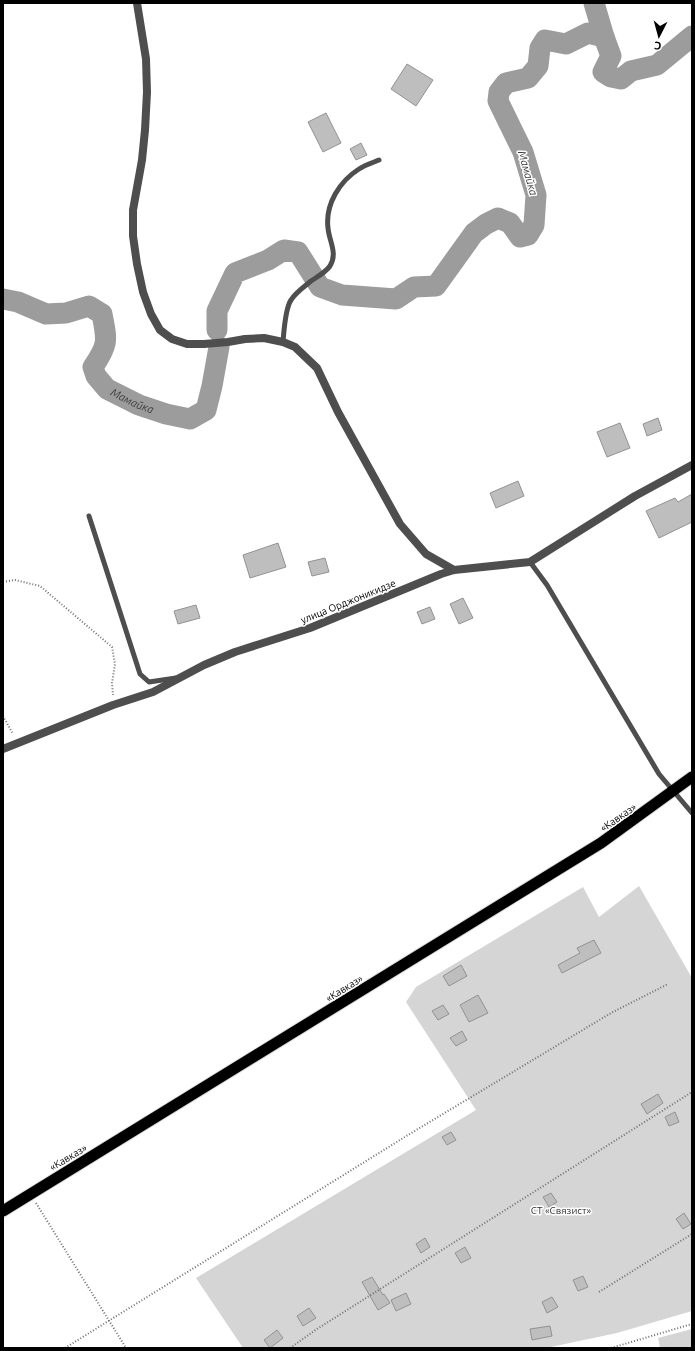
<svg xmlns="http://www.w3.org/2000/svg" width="695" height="1351" font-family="Ubuntu,sans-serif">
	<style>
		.green { fill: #d5d5d5 }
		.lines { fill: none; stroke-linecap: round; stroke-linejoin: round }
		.river { stroke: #9c9c9c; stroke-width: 21 }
		.building { fill: #bebebe; stroke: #929292 }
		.trunk-casing { stroke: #dbdbdb; stroke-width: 13 }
		.path { stroke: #707070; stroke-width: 2; stroke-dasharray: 1 2; stroke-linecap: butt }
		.service { stroke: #4e4e4e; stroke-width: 5 }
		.minor { stroke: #4e4e4e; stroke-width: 8 }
		.trunk { stroke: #000; stroke-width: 11 }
		.labels { text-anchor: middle; stroke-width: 3; stroke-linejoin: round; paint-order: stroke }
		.street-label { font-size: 10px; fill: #000; stroke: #fff }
		.park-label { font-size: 10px; fill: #2c2c2c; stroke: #fff }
		.water-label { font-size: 11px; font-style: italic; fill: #3d3d3d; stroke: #fff }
	</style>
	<rect width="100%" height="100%" fill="#fff"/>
	<path class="green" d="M639,886L692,978V1311L617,1333L546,1348H243L196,1278L476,1110L406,1002L416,987L583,887L599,917Z
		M692,1329V1348H660L658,1338Z"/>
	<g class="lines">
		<g class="river">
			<path d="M594,3L604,37"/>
			<path id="s1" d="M3,299L18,302L46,314L66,313L89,306L102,314C107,340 109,344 93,367L96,376L107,389L139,405L166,414L190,419L206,410L212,386L219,347"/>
			<path d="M217,330V311L235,273L268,260L284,250L298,252L320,287L342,295L396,299L414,287L436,286L474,233L486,224L498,218L510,223L520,237L528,235L534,225L536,195L523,152L498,101L499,92L506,83L528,78L538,66L540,48L545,40L566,44L588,33L604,37L611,56L603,72L611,77L621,79L631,71L657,65L692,36"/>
		</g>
	</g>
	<path class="building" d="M407,64L433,80L416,106L391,89Z
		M326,113L341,143L323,152L308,122Z
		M361,143L367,155L356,160L350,149Z
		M658,418L662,430L647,436L643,424Z
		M620,423L630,448L607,457L597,432Z
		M518,481L524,496L496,508L490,493Z
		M692,494V522L659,538L646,511L675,498L678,502Z
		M278,543L286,567L250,578L243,555Z
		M325,558L329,572L312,576L308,562Z
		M463,598L473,618L459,624L450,604Z
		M196,605L200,618L178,624L174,611Z
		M430,607L435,619L422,624L417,612Z
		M594,940L601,953L562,973L558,965L580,953L577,948Z
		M461,965L467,976L449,986L443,976Z
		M478,995L488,1013L469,1022L460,1005Z
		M443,1005L449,1014L438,1020L432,1011Z
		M462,1031L467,1040L456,1046L450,1038Z
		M658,1094L663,1103L647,1114L641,1104Z
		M675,1112L679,1122L669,1126L665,1117Z
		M451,1132L456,1140L447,1145L442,1137Z
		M551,1193L557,1202L549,1207L543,1197Z
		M684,1213L691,1224L683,1229L676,1219Z
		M425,1238L430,1247L421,1253L416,1244Z
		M465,1247L471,1258L461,1263L455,1253Z
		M583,1276L588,1287L578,1291L573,1280Z
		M372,1277L383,1295L384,1294L390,1303L378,1310L362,1282Z
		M406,1293L411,1304L396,1311L391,1300Z
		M552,1297L558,1307L547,1313L542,1302Z
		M309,1308L316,1318L303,1326L297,1316Z
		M550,1326L552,1336L532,1340L530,1329Z
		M277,1330L283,1338L270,1348L264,1340Z"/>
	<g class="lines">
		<defs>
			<path id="trunk" d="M3,1211L601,843L692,777"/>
		</defs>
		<use href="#trunk" class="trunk-casing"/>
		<path class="path" d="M3,582L15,580L40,586L112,647L115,664L112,683L113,695
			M3,716L13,734
			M36,1203L126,1348
			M599,1292L692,1234
			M65,1348L408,1135L611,1013L668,984
			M290,1348L317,1329L692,1092
			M611,1348L692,1324"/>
		<path class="service" d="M283,342C284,331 285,309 291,300C295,293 305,286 311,281C317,277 326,272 330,266C338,253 329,241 328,228C325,204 340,181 359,169C365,165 372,163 379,160
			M89,516L140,674L149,682L176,678
			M530,562L547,585L659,774L692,813"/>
		<path class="minor" d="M137,3L146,59L147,92L145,130L142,160L133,210V236L137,264L143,292L151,314L160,330L172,339L187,344H204L228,342L245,339L264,338L283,342L295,347L317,368L338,412L400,524L426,554L454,570
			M3,749L113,705L153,692L204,665L235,652L310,628L441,574L454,570L530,562L635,496L692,465"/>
		<use href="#trunk" class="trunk"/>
	</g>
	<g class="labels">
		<g class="street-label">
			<text transform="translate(348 601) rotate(-22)" y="4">улица Орджоникидзе</text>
			<text transform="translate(618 817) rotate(-35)" y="4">«Кавказ»</text>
			<text transform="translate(344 988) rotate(-32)" y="4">«Кавказ»</text>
			<text transform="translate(68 1157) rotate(-31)" y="4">«Кавказ»</text>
		</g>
		<g class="park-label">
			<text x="561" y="1214">СТ «Связист»</text>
		</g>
		<g class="water-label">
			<text transform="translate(528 173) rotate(74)" y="4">Мамайка</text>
			<text dy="4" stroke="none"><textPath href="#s1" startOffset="216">Мамайка</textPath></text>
		</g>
	</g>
	<rect width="695" height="1351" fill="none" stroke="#000000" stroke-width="8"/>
	<g transform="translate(659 36) rotate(186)" stroke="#ffffff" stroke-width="3" paint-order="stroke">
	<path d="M0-3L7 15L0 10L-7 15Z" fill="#000000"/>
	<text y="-6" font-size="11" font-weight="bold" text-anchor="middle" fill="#000000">С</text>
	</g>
</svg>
